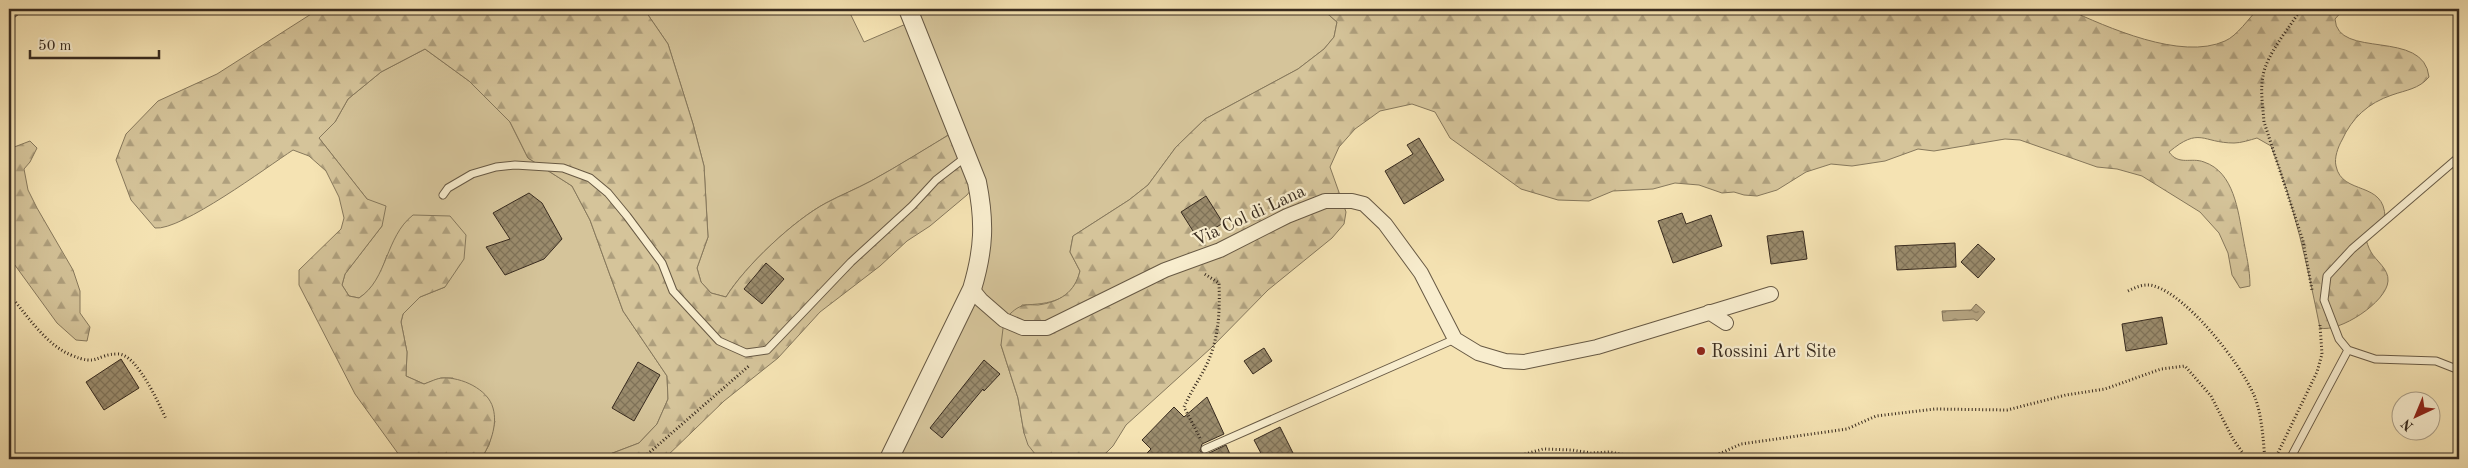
<svg xmlns="http://www.w3.org/2000/svg" width="2468" height="468" font-family="'Old Standard TT',serif">
	<style>
		.green { fill: #d5c49a; stroke: #86785c }
		.forest { fill: url(#forest-firs); stroke: #86785c }
		.water { fill: url(#water-ripples); stroke: #83745a }
		.building { fill: url(#building-cross-hatch); stroke: #382b1f }
		.lines { fill: none; stroke-linecap: round; stroke-linejoin: round }
		.service-casing { stroke: #675944; stroke-width: 9 }
		.minor-casing { stroke: #675944; stroke-width: 16 }
		.tertiary-casing { stroke: #675944; stroke-width: 20 }
		.path { stroke: #382b1f; stroke-width: 3; stroke-dasharray: 1 2.5; stroke-linecap: butt }
		.service { stroke: #f8edce; stroke-width: 7 }
		.minor { stroke: #f8edce; stroke-width: 14 }
		.tertiary { stroke: #f8edce; stroke-width: 18 }
		.poi-dot { fill: #8f2418; stroke: #f8edce; stroke-width: 2 }
		.labels { text-anchor: middle; stroke-width: 4.5; stroke-linejoin: round; paint-order: stroke }
		.street-label { font-size: 18px; fill: #382b1f; stroke: #f8edce }
		.poi-label { font-size: 18px; fill: #382b1f; stroke: #f8edce; text-anchor: start }
	</style>
	<defs>
		<pattern id="forest-firs" width="22" height="20" patternUnits="userSpaceOnUse" patternTransform="scale(1.25)"><rect width="22" height="20" fill="#d5c49a"/><path d="M5 1l3.5 6h-7zM16 11l3.5 6h-7z" fill="#ae9f7d"/></pattern>
		<pattern id="water-ripples" width="26" height="14" patternUnits="userSpaceOnUse" patternTransform="scale(1.25)"><rect width="26" height="14" fill="#b5a481"/><path d="M2 4q2-2 4 0t4 0M15 11q2-2 4 0t4 0" fill="none" stroke="#948669"/></pattern>
		<pattern id="building-cross-hatch" width="8" height="8" patternUnits="userSpaceOnUse" patternTransform="scale(1.25)"><rect width="8" height="8" fill="#9a8b6c"/><path d="M0 0l8 8M0 8l8-8" fill="none" stroke="#7f7258"/></pattern>
	</defs>
	<rect width="100%" height="100%" fill="#f5e3b3"/>
	<filter id="stains"><feTurbulence type="fractalNoise" baseFrequency=".004" numOctaves="4"/><feColorMatrix values="0 0 0 0 .2 0 0 0 0 .09 0 0 0 0 .02 0 0 0 .5 -.17"/></filter>
	<radialGradient id="worn" r=".72"><stop offset=".6" stop-color="#630" stop-opacity="0"/><stop offset="1" stop-color="#630" stop-opacity=".3"/></radialGradient>
	<path class="green" d="M644,9H848L864,42L913,21L908,9H1322L1337,22L1334,37L1324,49L1298,69L1205,119L1176,147L1148,185L1129,200L1073,236L1070,252L1080,271C1073,301 1050,304 1022,305L1001,345L1018,398L1024,433L1041,459H889L934,371L984,236L956,130C928,148 900,165 871,181C856,189 841,195 826,203C794,220 745,266 726,297L711,293L701,282L697,268L708,237L704,166L693,124L668,44Z
		M425,49L469,81L510,122L528,158L572,186L590,220L623,311L667,376L668,399L657,424L639,443L597,459H481L489,445L495,421L453,378H441L424,384L406,376L407,352L401,322L403,314L420,297L445,287L387,255C381,273 376,287 359,298L349,296L342,285L345,274L382,226L367,199L319,138L335,122L348,99L381,72Z"/>
	<path class="forest" d="M319,9H511L553,12L562,9H644L668,44L693,124L704,166L708,237L697,268L701,282L711,293L726,297C745,266 794,220 826,203C841,195 856,189 871,181C900,165 928,147 957,130L977,182L967,195L930,226L907,241L880,266L820,312L778,358L724,401L664,459H597L639,443L657,424L668,399L667,376L623,311L590,220L572,186L528,158L510,122L469,81L425,49L381,72L348,99L335,122L319,138L367,199L386,206L382,226L345,274L342,285L349,296L359,298C388,279 385,237 413,215L450,216L466,235L464,259L445,287L420,297L403,314L401,322L407,352L406,376L424,384C430,382 437,378 443,378C461,377 488,389 493,408C498,425 490,445 481,459H402L355,394L299,285V270L341,229L344,218L339,197L326,171L309,156L293,150C267,167 181,231 155,228L131,200L116,160L126,134L158,101L217,74Z
		M1322,9H2067C2107,27 2181,61 2225,41C2237,36 2249,18 2258,9H2344L2335,19C2337,60 2424,28 2429,77C2419,89 2406,90 2392,95C2368,103 2352,118 2342,140C2338,147 2334,158 2336,166C2342,196 2385,180 2385,218L2365,237C2367,242 2368,247 2371,252C2376,261 2389,269 2388,281C2387,302 2339,333 2320,328C2307,264 2295,207 2271,146L2257,138C2250,140 2241,143 2234,143C2202,143 2200,126 2169,152C2179,166 2191,157 2204,162C2234,172 2238,211 2243,237C2246,254 2250,269 2250,286L2240,288L2232,275L2228,253L2219,233L2200,212L2142,176L2117,169L2097,167L2020,140L2005,139L1934,151L1918,149L1885,161L1852,166L1831,164L1806,172L1777,190L1757,196L1744,195L1734,192L1722,193L1699,185L1675,183L1653,189L1613,191L1589,201L1558,200L1521,189L1450,138L1435,112L1412,104L1380,111L1355,129L1339,147L1330,167L1346,212L1344,224L1332,238L1268,290L1211,348L1126,425L1113,446L1100,459H1039L1028,445L1024,433L1018,398L1001,345L1004,320C1009,315 1015,308 1022,306C1027,304 1033,305 1038,305C1060,302 1075,292 1080,271L1070,252L1073,236L1129,200L1148,185L1176,147L1205,119L1298,69L1324,49L1334,37L1337,22Z
		M30,141L37,148L30,162L24,169L28,190L37,208L73,270L80,291V313L90,327L87,341L76,340L57,323L9,257V149Z"/>
	<path class="water" d="M1976,304L1985,312L1977,321L1974,319L1943,321L1942,311L1971,310Z"/>
	<path class="building" d="M1419,138L1444,180L1404,204L1385,171L1413,154L1407,145Z
		M529,193L542,203L562,239L544,259L505,275L486,247L510,239L493,213Z
		M1206,196L1223,223L1198,239L1181,212Z
		M1682,213L1686,224L1711,215L1722,246L1673,263L1658,221Z
		M1803,231L1807,259L1771,264L1767,236Z
		M1955,243L1956,267L1897,270L1895,246Z
		M1978,244L1995,259L1978,278L1961,262Z
		M766,263L784,279L762,304L744,289Z
		M2162,317L2167,344L2126,351L2122,324Z
		M1264,348L1272,361L1253,374L1244,361Z
		M121,359L139,388L104,410L86,382Z
		M984,360L1000,374L984,391L983,389L942,438L930,428Z
		M638,362L660,375L634,421L612,408Z
		M1207,397L1224,434L1202,444L1200,451L1207,454L1226,445L1232,459H1141L1151,449L1142,440L1174,407L1184,417Z
		M1280,427L1296,459H1264L1254,440Z"/>
	<g class="lines">
		<defs>
			<path id="service" d="M2459,157L2352,249L2327,276L2324,300L2339,339L2348,350L2375,359L2436,361L2459,370
				M443,195L448,188L472,174L496,167L515,165L563,168L590,178L608,193L627,216L662,263L673,291L719,341L746,353L767,350L851,262L912,206L936,180L967,156
				M1205,449L1455,339
				M2290,459L2348,350"/>
			<path id="minor" d="M9,12L13,9
				M972,289L981,300L1004,320L1023,328H1047L1165,270L1220,250L1287,216L1325,201H1352L1364,204L1385,224L1421,273L1455,339L1478,353L1505,361L1524,362L1597,347L1771,294
				M1709,312L1726,323"/>
			<path id="tertiary" d="M889,459L972,289C984,249 985,222 977,182L908,9"/>
		</defs>
		<use href="#service" class="service-casing"/>
		<use href="#minor" class="minor-casing"/>
		<use href="#tertiary" class="tertiary-casing"/>
		<path class="path" d="M2301,9C2290,27 2266,55 2263,76C2260,90 2263,108 2264,122L2303,241L2312,290
			M2128,291C2136,287 2145,283 2154,286C2188,296 2240,363 2254,395C2262,414 2263,439 2265,459
			M9,294C26,314 46,345 71,355C99,367 95,354 118,354C137,354 159,404 166,419
			M1200,438L1184,407C1190,393 1199,380 1206,366C1219,339 1220,312 1219,283L1203,273
			M642,459L750,365
			M1184,459L1195,454
			M1508,459L1543,449L1572,450L1591,453L1610,452L1645,459
			M1692,459L1710,458L1741,444L1847,429L1876,416L1935,409L2007,410L2066,395L2105,389L2161,369L2185,366L2211,396L2233,439L2247,459
			M2275,459L2317,372L2322,354L2320,325"/>
		<use href="#service" class="service"/>
		<use href="#minor" class="minor"/>
		<use href="#tertiary" class="tertiary"/>
	</g>
	<circle class="poi-dot" cx="1701" cy="351" r="5"/>
	<g class="labels">
		<g class="street-label">
			<text transform="translate(1249 215) rotate(-25)" y="6">Via Col di Lana</text>
		</g>
		<g class="poi-label">
			<text x="1711" y="357">Rossini Art Site</text>
		</g>
	</g>
	<rect width="2468" height="468" fill="none" stroke="#f5e3b3" stroke-width="30"/>
	<rect x="10" y="10" width="2448" height="448" fill="none" stroke="#382b1f" stroke-width="2.5"/>
	<rect x="15" y="15" width="2438" height="438" fill="none" stroke="#382b1f"/>
	<g transform="translate(2416 416) rotate(224)"><circle r="24" fill="#f8edce" stroke="#ab9f88"/>
	<path d="M0-4L9 19L0 12L-9 19Z" fill="#8f2418"/>
	<text y="-8" font-size="14" font-weight="bold" text-anchor="middle" fill="#382b1f">N</text>
	</g>
	<path d="M30 50v8h129v-8" fill="none" stroke="#382b1f" stroke-width="2.5"/>
	<text x="38" y="50" font-size="15" fill="#382b1f" stroke="#f8edce" stroke-width="4" paint-order="stroke">50 m</text>
	<rect width="100%" height="100%" filter="url(#stains)"/>
	<rect width="100%" height="100%" fill="url(#worn)"/>
</svg>
